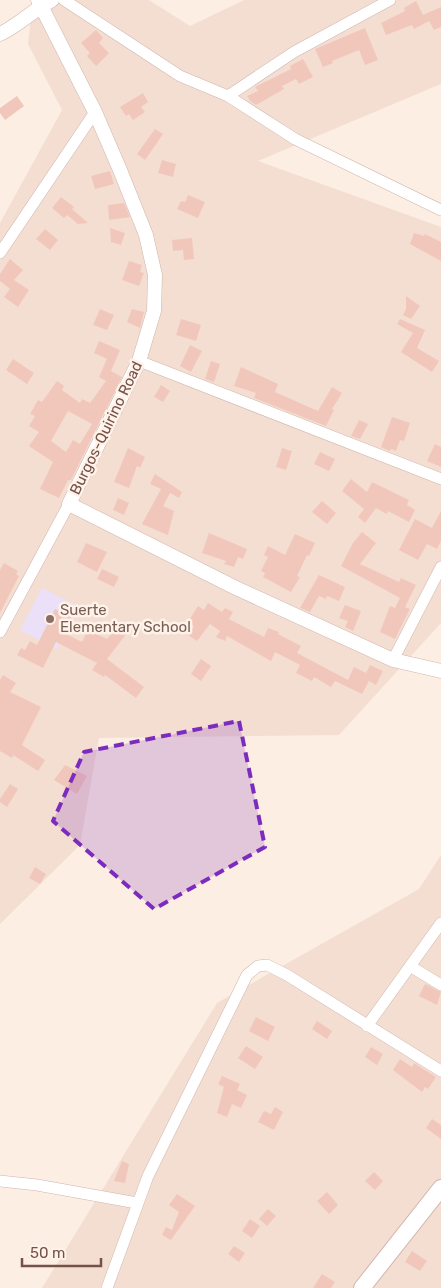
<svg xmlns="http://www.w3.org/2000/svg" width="441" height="1288" font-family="Rubik,sans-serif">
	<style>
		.residential { fill: #f4ded2 }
		.education { fill: #ebe0f8 }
		.building { fill: #f1c7bb; fill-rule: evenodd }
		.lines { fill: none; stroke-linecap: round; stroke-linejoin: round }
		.minor-casing { stroke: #cfb6ad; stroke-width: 12 }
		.tertiary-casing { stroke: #cfb6ad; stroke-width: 15 }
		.secondary-casing { stroke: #d2b4aa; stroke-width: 18 }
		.minor { stroke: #fff; stroke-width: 11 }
		.tertiary { stroke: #fff; stroke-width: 14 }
		.secondary { stroke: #fff; stroke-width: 16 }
		.marked { fill: #7b2cbf; fill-opacity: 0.2; stroke: #7b2cbf; stroke-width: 4; stroke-dasharray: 10 6; stroke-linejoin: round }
		.education-dot { fill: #8d6e63; stroke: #fff2e9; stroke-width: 2 }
		.labels { text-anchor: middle; stroke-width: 5; stroke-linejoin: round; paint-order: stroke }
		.street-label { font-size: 15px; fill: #745149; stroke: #fff2e9 }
		.education-label { font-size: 15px; fill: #785e54; stroke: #fff2e9; text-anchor: start }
	</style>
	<rect width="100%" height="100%" fill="#fceee3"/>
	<path class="residential" d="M33,0H149L190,26L244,0H441V84L258,161L441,227V623L339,735L99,738L80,845L0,924V223L62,110L28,44Z
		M441,855V1288H42L217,1003L419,889Z"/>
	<path class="education" d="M42,588L79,607L57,649L20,630Z"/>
	<path class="building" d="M416,1L423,15L441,7V27L434,30L429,21L414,29L412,25L386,35L381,23L405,11L404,8Z
		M365,28L378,60L365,65L359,50L332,61L333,63L323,67L315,49Z
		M96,30L103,38L99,43L109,53L96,66L87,56L90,53L81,43Z
		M303,59L313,77L299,84L296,79L282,86L284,89L256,105L250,101L247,96L258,91L255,87L291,69L290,66Z
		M143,93L148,102L141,107L145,112L133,120L129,114L126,116L120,107Z
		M17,96L24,106L5,120L0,113V108Z
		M155,129L163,134L145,160L137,154Z
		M162,160L176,164L173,177L158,173Z
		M110,171L114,184L95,189L91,176Z
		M188,195L205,202L198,218L177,209L181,201L185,202Z
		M61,197L74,207L72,209L88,223L78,224L67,215L64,218L52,208Z
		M124,203L130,217L109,220L108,205Z
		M110,228L125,233L121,245L111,242Z
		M45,229L58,240L50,250L36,239Z
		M414,233L424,236L425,234L441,242V261L410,244Z
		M192,238L194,259L184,260L183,250L173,251L172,240Z
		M10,259L23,270L14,280L29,290L18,307L4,297L10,289L0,281V274Z
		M129,261L142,265L140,272L144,273L139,286L122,280Z
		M406,296L420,306L411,319L403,315L406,309Z
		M100,309L114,315L107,330L93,325Z
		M132,309L144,312L140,328L127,322Z
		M181,319L201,325L196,341L176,335Z
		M400,319L425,330L417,348L439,361L432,372L401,352L413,333L397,324Z
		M99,341L120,350L111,371L122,377L71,480H68L59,498L40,489L53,462L29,446L39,432L29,426L35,416L30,414L38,400L42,402L57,381L64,386L62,390L80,403L82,399L90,403L106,381L99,377L107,359L94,353ZM68,411L92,424L80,444L73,440L66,452L51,441Z
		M190,345L202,351L191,372L180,366Z
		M13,359L34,373L27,384L6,370Z
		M211,361L220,364L214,382L205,379Z
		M241,367L278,384L275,392L318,411L332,387L342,393L332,409L334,410L326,426L254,398L256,393L234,386Z
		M161,385L170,391L163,402L154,397Z
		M392,417L410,423L404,441L400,440L396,451L391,449L390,451L381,447Z
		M359,420L368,424L360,439L351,436Z
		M435,444L441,447V467L427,461Z
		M128,448L145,457L140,468L137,466L129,488L114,482Z
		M282,448L292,451L286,470L276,467Z
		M320,452L335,459L329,471L314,464Z
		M155,474L182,492L179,498L170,493L163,506L174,511L168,535L142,524L161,489L150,484Z
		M351,479L367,492L372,482L409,500L407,505L415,510L409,522L388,511L387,514L376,508L365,523L358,517L364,509L342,491Z
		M118,498L129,503L124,515L113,510Z
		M322,501L336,513L327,524L312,512Z
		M441,511V541L437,549L427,544L418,560L399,550L415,519L432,528Z
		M362,532L376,543L360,564L399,582L401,578L416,585L405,607L410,609L395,639L380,632L390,606L395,608L400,598L341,566L353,543Z
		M209,533L247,549L243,559L238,557L234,567L224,564L226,561L202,553Z
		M295,534L315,543L309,556L307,555L297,576L300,577L291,592L263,577L265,573L261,571L268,557L264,555L268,546L285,555Z
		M86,543L107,552L97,572L77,562Z
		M4,563L18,571L16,574L19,576L0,613V570Z
		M102,569L119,577L114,587L97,579Z
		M319,575L345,587L339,601L327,596L326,599L319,596L310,612L300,608Z
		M208,603L222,612L225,608L233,612L229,619L264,637L268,628L279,632L278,634L301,646L297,653L348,680L354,667L366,673L370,665L383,671L376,685L369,681L362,694L335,681L331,687L314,677L312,681L296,673L300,665L275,652L271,661L227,636L225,641L216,637L220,631L210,624L197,641L188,635L194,626L188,622L198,606L204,610Z
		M345,605L361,611L353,631L345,627L348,621L339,618Z
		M55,609L72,618L64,633L82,642L88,630L107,639L121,622L130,629L107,659L144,687L136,698L105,675L104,677L92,670L97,663L56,642L43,668L17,655L21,648L25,650L30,641L37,645Z
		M201,659L211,666L201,681L191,674Z
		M3,675L16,683L10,692L41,707L22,745L45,760L38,771L13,755L12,758L0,751V680Z
		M65,765L87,776L77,794L54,780Z
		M10,784L18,789L7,807L0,802V799Z
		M35,867L46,874L40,884L29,878Z
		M425,984L441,992L437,1005L419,996Z
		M256,1017L275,1027L268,1041L249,1031Z
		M317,1021L332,1031L327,1039L312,1029Z
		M246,1046L263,1057L255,1069L238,1058Z
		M371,1047L383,1054L377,1065L365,1057Z
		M400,1059L412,1067L414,1063L436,1077L428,1089L425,1087L422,1092L393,1070Z
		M222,1076L240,1084L237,1090L247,1095L241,1108L232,1104L227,1117L217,1113L224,1087L218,1084Z
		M275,1107L283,1112L274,1130L258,1122L264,1111L271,1114Z
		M432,1119L441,1125V1139L426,1128Z
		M122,1161L129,1164L125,1183L114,1181Z
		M374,1172L383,1181L375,1190L365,1181Z
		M327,1192L338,1205L329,1214L317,1201Z
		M177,1194L195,1206L171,1240L162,1235L166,1227L172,1230L179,1212L169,1205Z
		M268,1209L276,1216L267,1226L259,1219Z
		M250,1219L260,1226L252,1238L242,1231Z
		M234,1246L245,1253L239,1262L228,1254Z
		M412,1251L427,1261L420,1271L405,1262Z
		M322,1274L335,1282L331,1288H313Z"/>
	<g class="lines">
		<defs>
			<path id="minor" d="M64,0L180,76L228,96L295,139L441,210
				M228,96L294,52L390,0
				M0,253L95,112
				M139,361L441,479
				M0,632L69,504
				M393,660L441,567
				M410,966L441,985
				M367,1026L441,923
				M0,1181L37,1185L137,1203
				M107,1288L148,1176L247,975L258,966L267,965L287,975L441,1071"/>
			<path id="tertiary" d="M38,0L95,112L120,170L146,235L155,275L154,311L139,361L69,504L236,588L393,660L441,671
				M0,34C19,25 33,10 52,0"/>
			<path id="secondary" d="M362,1288L441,1188"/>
		</defs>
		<use href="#minor" class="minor-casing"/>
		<use href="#tertiary" class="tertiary-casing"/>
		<use href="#secondary" class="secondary-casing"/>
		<use href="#minor" class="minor"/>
		<use href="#tertiary" class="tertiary"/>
		<use href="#secondary" class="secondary"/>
	</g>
	<path class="marked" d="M239,721L265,847L154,909L53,821L84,752Z"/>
	<circle class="education-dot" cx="50" cy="619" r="5"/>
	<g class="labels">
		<g class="street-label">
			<text transform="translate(106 428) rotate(-64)" y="5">Burgos-Quirino Road</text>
		</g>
		<g class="education-label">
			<text x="60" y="615">Suerte<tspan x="60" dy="17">Elementary School</tspan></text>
		</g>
	</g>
	<path d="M22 1258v8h79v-8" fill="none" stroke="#745149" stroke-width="2.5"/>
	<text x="30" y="1258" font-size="15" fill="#745149" stroke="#fff2e9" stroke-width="4" paint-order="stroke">50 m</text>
</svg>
